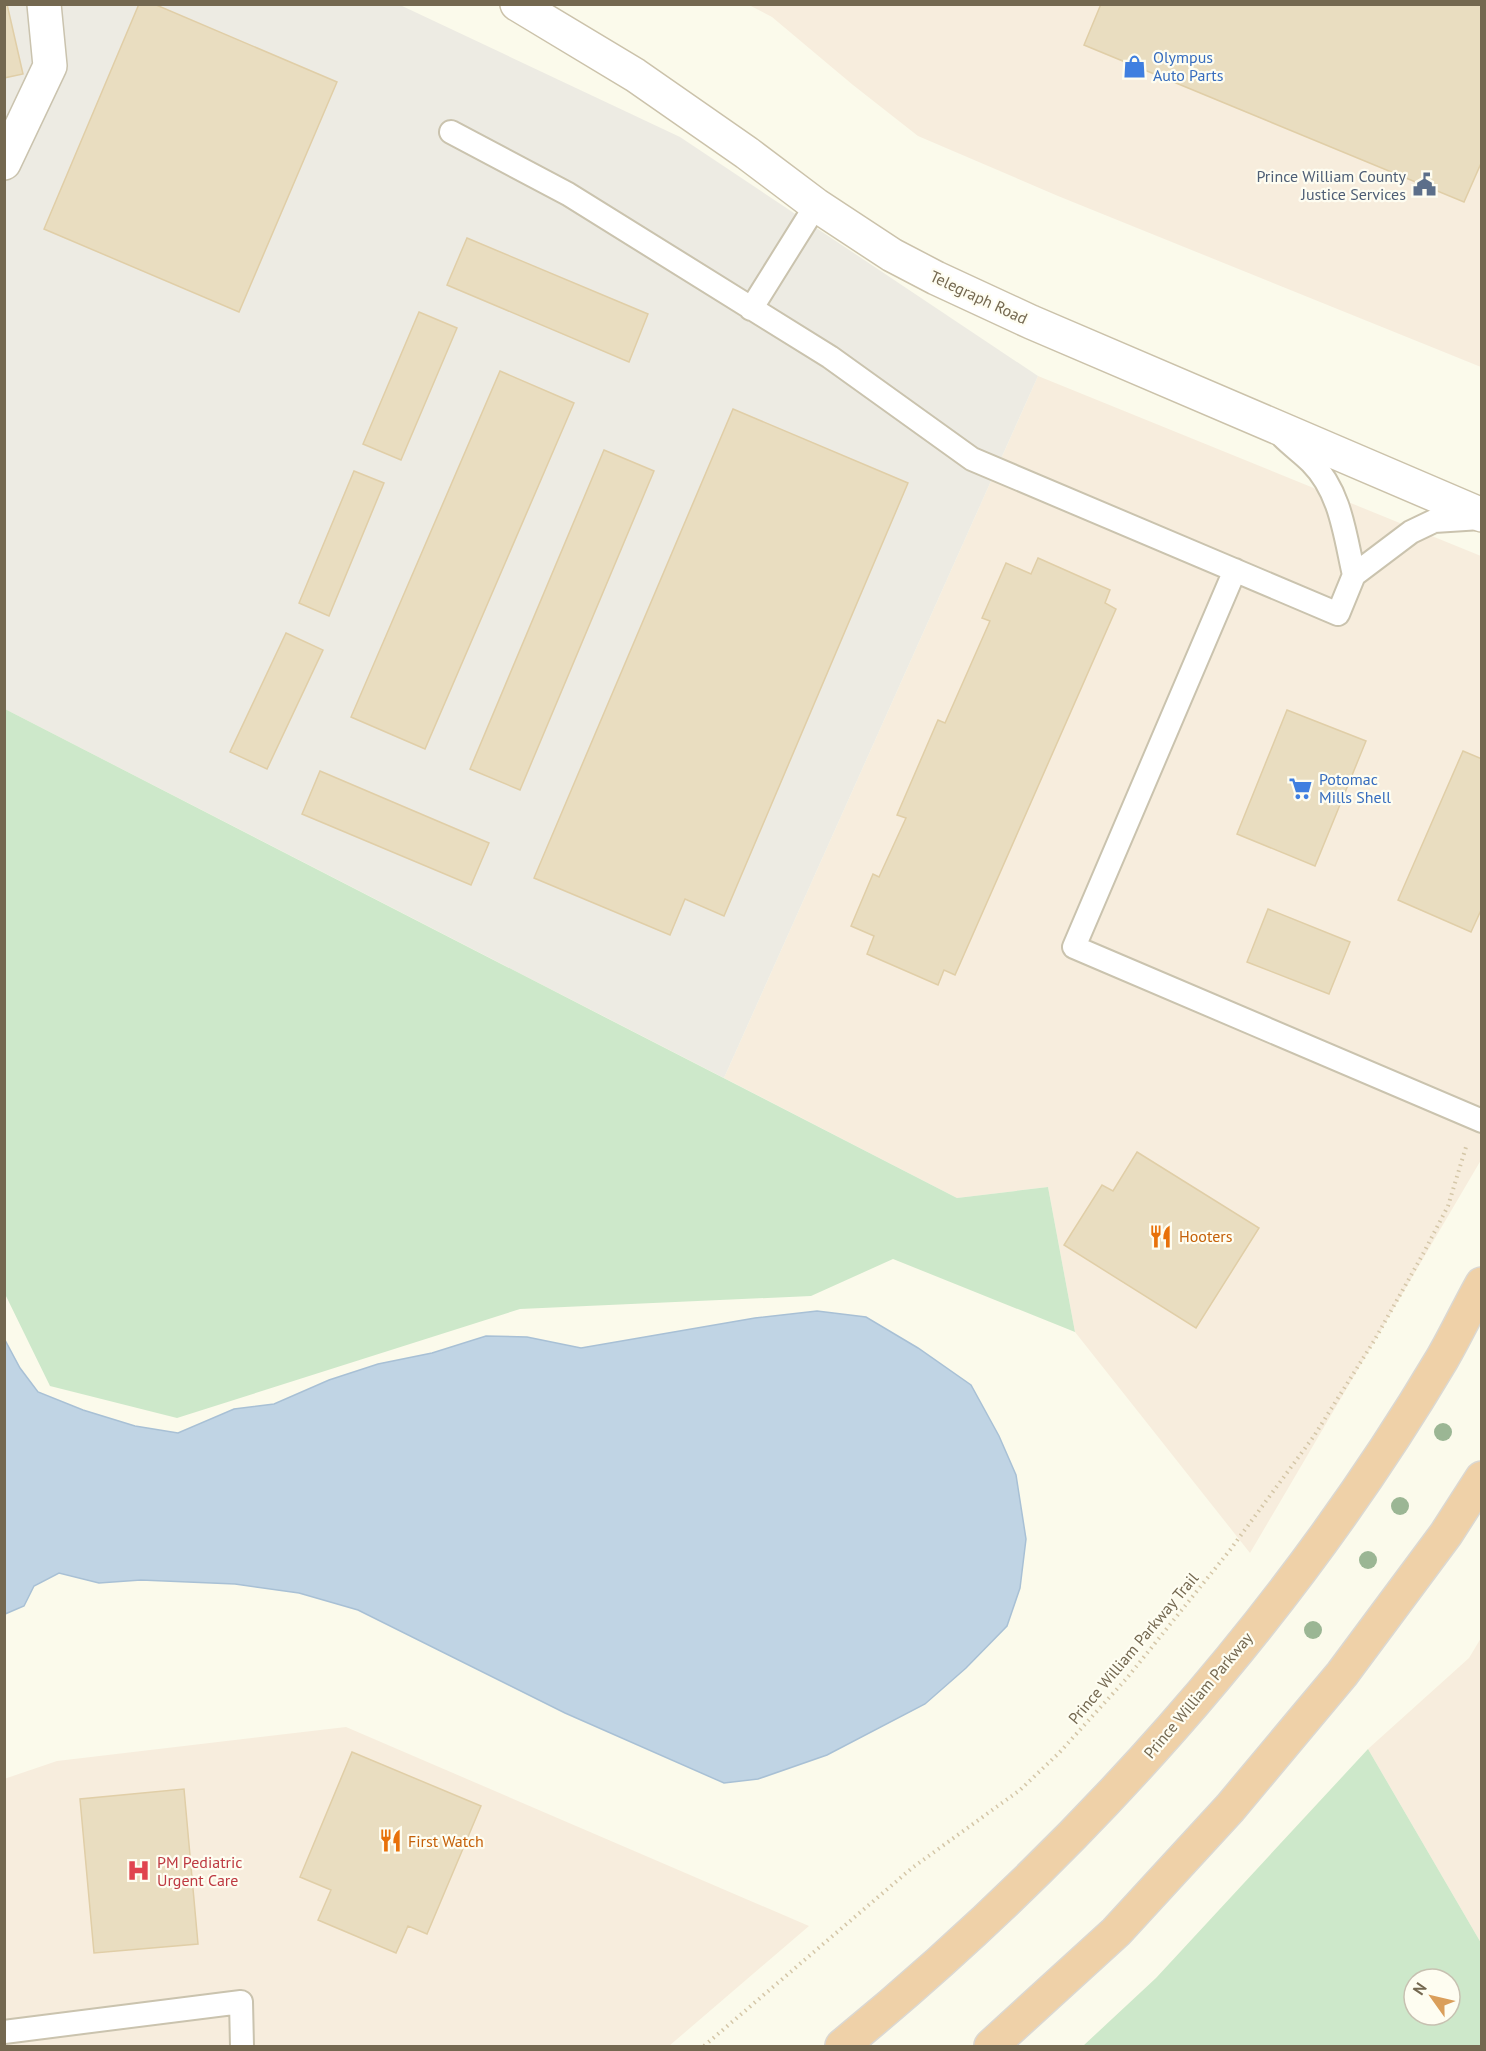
<svg xmlns="http://www.w3.org/2000/svg" width="1486" height="2051" font-family="'PT Sans',sans-serif">
	<style>
		.commercial { fill: #f7eddd }
		.industrial { fill: #edebe3 }
		.green { fill: #cde8ca; fill-rule: evenodd }
		.water { fill: #c0d4e4; stroke: #a8c0d5; stroke-width: 1.5 }
		.building { fill: #e9ddc0; stroke: #e0cea7; stroke-width: 1.5 }
		.lines { fill: none; stroke-linecap: round; stroke-linejoin: round }
		.lane-casing { stroke: #cac3ae; stroke-width: 26 }
		.street-casing { stroke: #cac3ae; stroke-width: 36 }
		.secondary-casing { stroke: #cbc2aa; stroke-width: 36 }
		.highway-casing { stroke: #dbd8d2; stroke-width: 36 }
		.path { stroke: #d4c6a7; stroke-width: 4; stroke-dasharray: 1.5 4.5; stroke-linecap: butt }
		.lane { stroke: #fff; stroke-width: 22 }
		.street { stroke: #fff; stroke-width: 33 }
		.secondary { stroke: #fff; stroke-width: 33 }
		.highway { stroke: #efd1a8; stroke-width: 33 }
		.tree { fill: #9bb694 }
		.labels { text-anchor: middle; stroke-width: 4.5; stroke-linejoin: round; paint-order: stroke }
		.shop-label { font-size: 16px; fill: #366cbe; stroke: #fefdf1; text-anchor: start }
		.service-label { font-size: 16px; fill: #4e5e75; stroke: #fefdf1; text-anchor: end }
		.street-label { font-size: 16px; fill: #746850; stroke: #fefdf1 }
		.food-label { font-size: 16px; fill: #c56008; stroke: #fefdf1; text-anchor: start }
		.health-label { font-size: 16px; fill: #be3a42; stroke: #fefdf1; text-anchor: start }
	</style>
	<rect width="100%" height="100%" fill="#fbfaeb"/>
	<path class="commercial" d="M749,5H1481V367L1058,196L918,136L853,85L772,17Z
		M1038,376L1481,556V1160L1250,1553L1075,1332L1048,1187L957,1198L724,1078Z
		M1481,1638V1943L1368,1749L1469,1658Z
		M346,1727L809,1926L669,2046H5L4,1779L57,1761Z"/>
	<path class="industrial" d="M4,5H400L680,137L1038,376L724,1078L5,709Z"/>
	<path class="green" d="M5,709L957,1198L1048,1187L1075,1332L893,1259L811,1296L520,1309L177,1418L50,1386L5,1294Z
		M1368,1749L1481,1943V2046H1083L1156,1978ZM1414,1979H1450V2015H1414Z"/>
	<path class="water" d="M817,1311L866,1317L918,1348L971,1385L999,1436L1016,1475L1026,1539L1020,1588L1007,1626L966,1668L925,1704L827,1755L758,1779L724,1783L565,1713L358,1610L299,1593L235,1584L141,1580L99,1583L59,1573L34,1586L24,1606L5,1614V1340L20,1368L38,1392L83,1410L135,1426L178,1433L234,1409L274,1404L329,1380L378,1364L432,1353L486,1336L527,1337L581,1348L755,1318Z"/>
	<path class="building" d="M4,4H7L23,74L4,78Z
		M139,4H154L337,82L239,312L44,229Z
		M1101,4H1482V161L1464,202L1084,45Z
		M467,238L648,314L629,362L447,285Z
		M419,312L457,328L401,460L363,444Z
		M500,371L574,403L425,749L351,717Z
		M733,409L908,483L724,916L685,899L670,935L534,878Z
		M604,450L654,471L520,790L470,769Z
		M354,471L384,483L329,616L299,603Z
		M1038,558L1110,590L1105,603L1116,609L955,975L944,970L938,985L867,954L874,936L851,926L873,874L879,877L906,818L897,815L938,720L945,723L990,621L982,618L1006,563L1031,574Z
		M286,633L323,650L267,769L230,752Z
		M1287,710L1366,741L1315,866L1237,834Z
		M1463,751L1482,759V908L1471,932L1398,900Z
		M320,771L489,843L471,885L302,814Z
		M1268,909L1350,942L1329,994L1247,962Z
		M1137,1152L1259,1228L1196,1328L1064,1245L1102,1185L1113,1191Z
		M352,1752L481,1806L427,1934L408,1926L396,1953L318,1920L331,1890L300,1877Z
		M184,1789L198,1944L94,1953L80,1799Z"/>
	<g class="lines">
		<defs>
			<path id="lane" d="M451,132L568,194L830,357L972,459L1338,614L1354,575L1411,532L1434,521L1481,518
				M751,309L816,205
				M1283,437C1292,446 1302,453 1311,462C1341,492 1345,536 1354,575
				M1235,570L1074,947L1482,1121
				M4,2032L241,2002L242,2046"/>
			<path id="street" d="M4,163L50,66L44,4"/>
			<path id="secondary" d="M517,4L635,75L747,153L816,205L892,255L936,278L1031,322L1482,515"/>
			<path id="highway" d="M842,2046C1076,1854 1287,1620 1442,1359C1456,1335 1468,1309 1482,1284
				M991,2046L1116,1932L1230,1808L1342,1674L1446,1534L1482,1478"/>
		</defs>
		<use href="#lane" class="lane-casing"/>
		<use href="#street" class="street-casing"/>
		<use href="#secondary" class="secondary-casing"/>
		<use href="#highway" class="highway-casing"/>
		<path class="path" d="M704,2046L912,1868L1020,1790L1059,1753L1127,1678L1230,1550L1314,1436L1374,1341L1423,1254L1448,1206L1466,1147"/>
		<use href="#lane" class="lane"/>
		<use href="#street" class="street"/>
		<use href="#secondary" class="secondary"/>
		<use href="#highway" class="highway"/>
	</g>
	<g class="tree">
		<circle cx="1443" cy="1432" r="9"/>
		<circle cx="1400" cy="1506" r="9"/>
		<circle cx="1368" cy="1560" r="9"/>
		<circle cx="1313" cy="1630" r="9"/>
	</g>
	<defs>
		<symbol id="shop-bare" viewBox="-9 -9 18 18"><path d="M-5-2.5h2.3a2.7 3.5 0 0 1 5.4 0H5L5.5 6h-11ZM-1.5-2.5h3a1.5 2.3 0 0 0-3 0Z" fill="#3f7fe0" stroke="#fefdf1" stroke-width="2.5" paint-order="stroke"/></symbol>
		<symbol id="civic-bare" viewBox="-9 -9 18 18"><path d="M-.6-6.5H3V-4.5H.6V-3L4-1V1h2V6H-6V1h2V-1L-.6-3ZM-1.2 2.5V6h2.4V2.5Z" fill="#5c6f8a" stroke="#fefdf1" stroke-width="2.5" paint-order="stroke"/></symbol>
		<symbol id="supermarket-bare" viewBox="-9 -9 18 18"><path d="M-6-5.5h2.5l.6 2H6L4.5 2H-2.5L-4.4-4H-6ZM-1.5 3.2a1.3 1.3 0 1 0 .1 0ZM3 3.2a1.3 1.3 0 1 0 .1 0Z" fill="#3f7fe0" stroke="#fefdf1" stroke-width="2.5" paint-order="stroke"/></symbol>
		<symbol id="restaurant-bare" viewBox="-9 -9 18 18"><path d="M-5-6h1v4h1v-4h1v4h1v-4h1v5L-1.5 .5V6h-2V.5L-5-1ZM5-6V6H3V1.5H1.5Q1.5-4 5-6Z" fill="#e8710a" stroke="#fefdf1" stroke-width="2.5" paint-order="stroke"/></symbol>
		<symbol id="hospital-bare" viewBox="-9 -9 18 18"><path d="M-5-5h3v3.5h4V-5h3V5h-3V1.5h-4V5h-3Z" fill="#e0444e" stroke="#fefdf1" stroke-width="2.5" paint-order="stroke"/></symbol>
	</defs>
	<g fill-rule="evenodd">
		<use href="#shop-bare" x="1118" y="50" width="33" height="33"/>
		<use href="#civic-bare" x="1408" y="168" width="33" height="33"/>
		<use href="#supermarket-bare" x="1284" y="772" width="33" height="33"/>
		<use href="#restaurant-bare" x="1144" y="1220" width="33" height="33"/>
		<use href="#restaurant-bare" x="374" y="1824" width="33" height="33"/>
		<use href="#hospital-bare" x="122" y="1854" width="33" height="33"/>
	</g>
	<g class="labels">
		<g class="shop-label">
			<text x="1153" y="63">Olympus<tspan x="1153" dy="18">Auto Parts</tspan></text>
			<text x="1319" y="785">Potomac<tspan x="1319" dy="18">Mills Shell</tspan></text>
		</g>
		<g class="service-label">
			<text x="1406" y="182">Prince William County<tspan x="1406" dy="18">Justice Services</tspan></text>
		</g>
		<g class="street-label">
			<text transform="translate(979 297) rotate(25)" y="6">Telegraph Road</text>
			<text transform="translate(1133 1648) rotate(-50)" y="6">Prince William Parkway Trail</text>
			<text transform="translate(1198 1695) rotate(-50)" y="6">Prince William Parkway</text>
		</g>
		<g class="food-label">
			<text x="1179" y="1242">Hooters</text>
			<text x="408" y="1847">First Watch</text>
		</g>
		<g class="health-label">
			<text x="157" y="1868">PM Pediatric<tspan x="157" dy="18">Urgent Care</tspan></text>
		</g>
	</g>
	<rect width="1486" height="2051" fill="none" stroke="#746850" stroke-width="12"/>
	<g transform="translate(1432 1997) rotate(304)"><circle r="28" fill="#fefdf1" stroke="#c7c1b1" stroke-width="1.5"/>
	<path d="M0-4.5L10 22L0 15L-10 22Z" fill="#da9f5b"/>
	<text y="-9" font-size="16" font-weight="bold" text-anchor="middle" fill="#746850">N</text>
	</g>
</svg>
